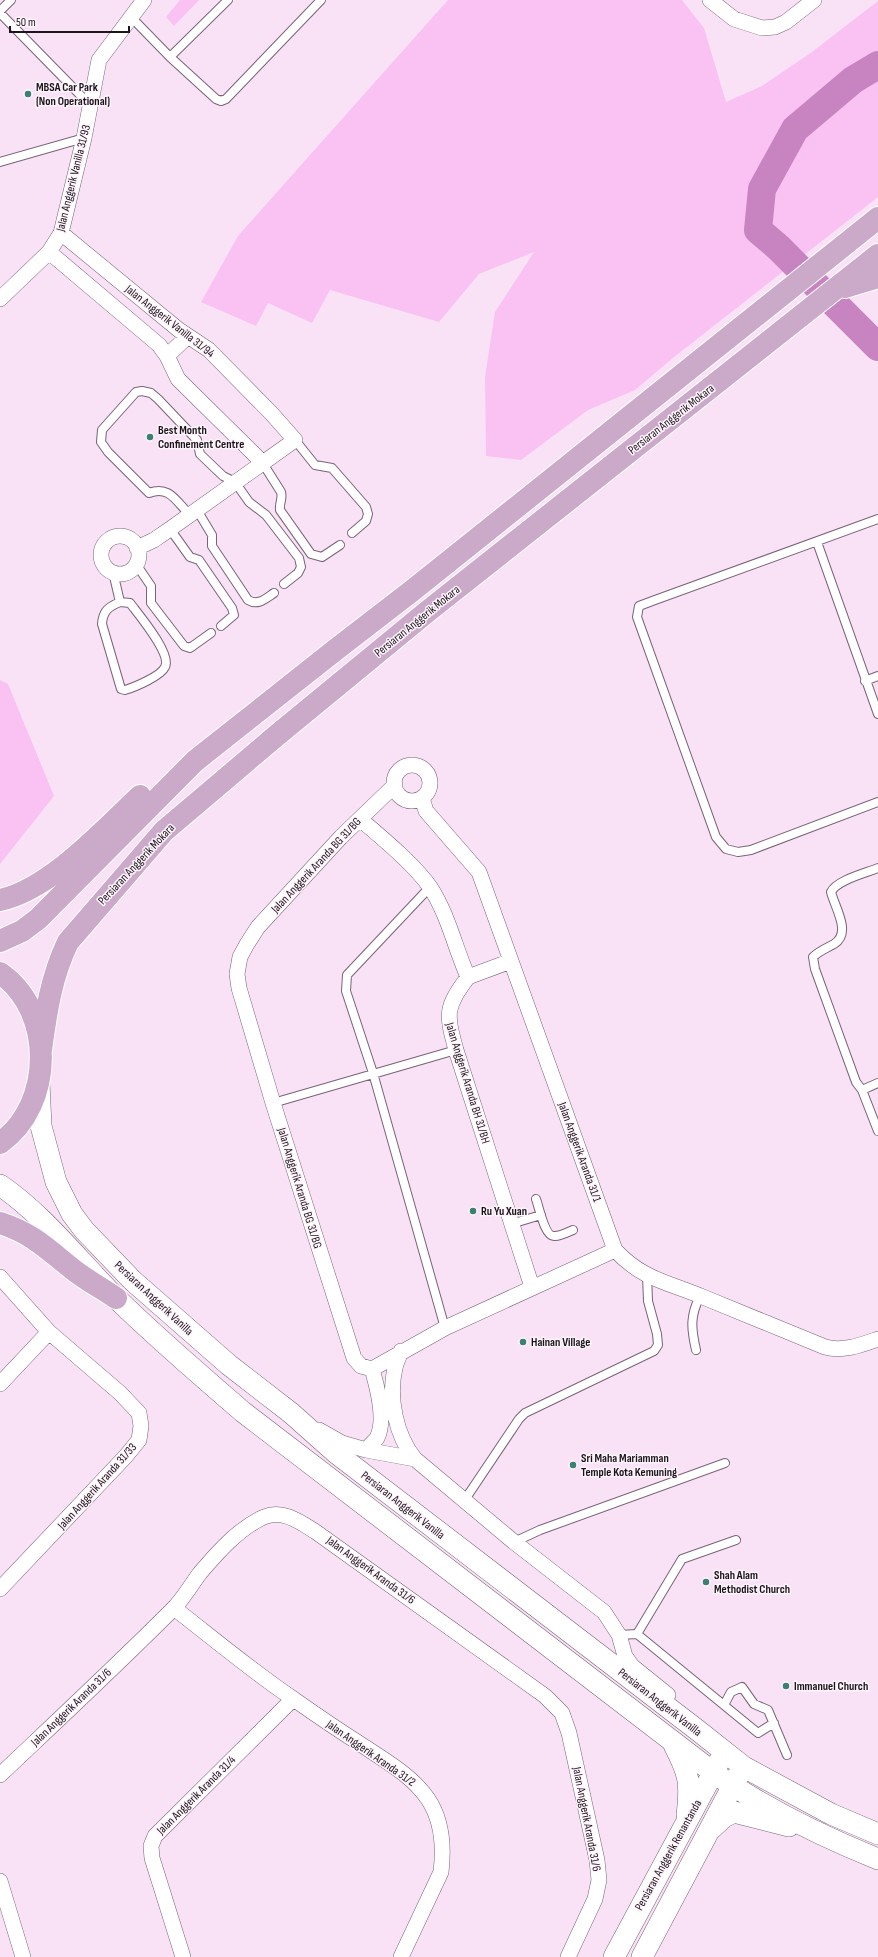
<svg xmlns="http://www.w3.org/2000/svg" width="878" height="1957" font-family="'Sofia Sans Condensed',sans-serif">
	<style>
		.green { fill: #f9c2f3 }
		.lines { fill: none; stroke-linecap: round; stroke-linejoin: round }
		.river { stroke: #c784c1; stroke-width: 28 }
		.service-casing { stroke: #786476; stroke-width: 10 }
		.minor-casing { stroke: #786476; stroke-width: 16 }
		.secondary-casing { stroke: #786476; stroke-width: 22 }
		.primary-casing { stroke: #fff; stroke-width: 24 }
		.service { stroke: #fff; stroke-width: 8 }
		.minor { stroke: #fff; stroke-width: 15 }
		.secondary { stroke: #fff; stroke-width: 21 }
		.primary { stroke: #cba9c8; stroke-width: 22 }
		.poi-dot { fill: #3c7f73; stroke: #fef4fc; stroke-width: 1.5 }
		.labels { text-anchor: middle; stroke-width: 3; stroke-linejoin: round; paint-order: stroke }
		.poi-label { font-size: 12px; font-weight: bold; fill: #1c141b; stroke: #fef4fc; text-anchor: start }
		.street-label { font-size: 12px; fill: #1c141b; stroke: #fef4fc }
	</style>
	<rect width="100%" height="100%" fill="#f9e2f6"/>
	<path class="green" d="M180,0H199L174,26L166,17Z
		M448,0H682L704,28L726,102L762,86L812,52L878,1V197L674,357L635,390L588,410L521,460L486,456L485,377L495,312L534,252L479,274L439,322L330,290L312,323L268,303L256,326L201,302L238,236Z
		M0,680L8,684L54,796L0,864Z"/>
	<g class="lines">
		<path class="river" d="M878,65L853,80L795,129L762,189L758,230L779,248L878,347"/>
		<defs>
			<path id="service" d="M0,11L11,0
				M0,13L90,105
				M130,16L170,57L216,99L221,101L226,99L321,0
				M170,57L228,0
				M0,162L84,138
				M295,440L315,465L332,468L366,507L368,514L366,521L352,533
				M262,462L281,492C283,499 279,503 280,510L311,554L322,557L340,545
				M197,510L212,535V546L248,600C258,606 265,599 274,593
				M189,514C176,501 169,485 149,493L108,452L101,442L102,430L136,392L142,391L151,393L158,399L197,440L200,454L223,476L235,482L249,502L266,515L299,558L301,567L298,573L284,584
				M878,519L655,600L639,606L637,617L716,837L726,849L738,852L751,850L878,802
				M170,529L190,557L199,560L232,608L234,615L221,626
				M817,542L878,714
				M136,564L151,586V603L184,646L190,648L211,633
				M113,572L120,602C108,607 103,611 102,624L121,689L125,690C135,687 161,676 165,667C172,654 139,615 130,603L120,602
				M865,681L878,676
				M430,887L347,975L346,991L373,1073L445,1328
				M878,1083L862,1090L878,1131
				M862,1090L856,1082L815,969L813,957C819,951 827,948 834,944C852,933 835,908 831,892C837,880 866,873 878,868
				M273,1103L456,1050
				M536,1199C539,1207 545,1238 555,1236C561,1236 568,1232 573,1230
				M511,1224L541,1215
				M696,1350C691,1328 690,1316 700,1296
				M464,1501L519,1419L525,1413L654,1351L658,1345L657,1334L648,1301L647,1275
				M514,1542L540,1530L725,1463
				M637,1634L682,1559L736,1540
				M619,1635L637,1634L758,1733L774,1723
				M724,1705L731,1692L742,1687L754,1704L768,1710L787,1755"/>
			<path id="minor" d="M710,0L734,19L762,28L775,27L786,22L814,0
				M61,233L179,330L209,350L272,414L295,440L170,529L154,540L137,548
				M49,252L159,345L167,356L178,379L262,462
				M0,299L49,252L61,233L84,138L99,60L144,0
				M167,356L188,336
				M101 555a19 19 0 1 1 38 0a19 19 0 1 1-38 0Z
				M394 783a18 18 0 1 1 36 0a18 18 0 1 1-36 0Z
				M395,785L341,837L258,927L247,944L240,957L237,974L239,988L273,1103L354,1358L361,1366L372,1369L445,1328L615,1250
				M422,798L426,811L479,872L615,1250C643,1280 668,1282 703,1297C744,1314 784,1330 825,1347C843,1352 861,1345 878,1339
				M360,819C381,837 415,865 430,887C448,914 455,948 468,977C445,1008 446,1013 456,1050L532,1287
				M468,977L511,961
				M0,1277L49,1332L120,1393L139,1413L141,1426L139,1440L126,1456L0,1589
				M401,1351C399,1357 396,1363 395,1368C388,1398 396,1436 415,1459
				M0,1384L49,1332
				M319,1430L342,1443L366,1450L415,1459L514,1542L604,1612L619,1635L625,1656L632,1666L668,1695
				M366,1450C369,1446 374,1442 377,1438C386,1421 377,1386 372,1369
				M174,1608C214,1639 253,1672 295,1700C319,1717 343,1733 368,1749C389,1763 413,1777 428,1799C442,1820 444,1847 441,1872L401,1957
				M0,1775C58,1720 116,1666 173,1609C183,1599 191,1585 200,1573C217,1553 239,1528 264,1517C283,1509 300,1522 316,1532L545,1696L562,1713L569,1733L597,1860L599,1880L595,1899L568,1957
				M0,1881L23,1957
				M183,1957L152,1858L151,1846L155,1836L293,1699"/>
			<path id="secondary" d="M39,1083L41,1126L56,1182L72,1214L84,1230L133,1281L229,1365L291,1413L336,1453L696,1729L744,1767L831,1814L878,1834
				M0,1185C45,1216 78,1260 117,1299C157,1338 200,1375 243,1412L714,1773C764,1808 821,1836 878,1859
				M674,1745C689,1774 691,1782 687,1815
				M711,1829L724,1817L734,1812L789,1826
				M614,1957L720,1760
				M642,1957L739,1774"/>
			<path id="primary" d="M845,287L878,277
				M0,900C49,890 104,830 140,796
				M0,941L22,931L38,919L195,761L334,651L413,590L878,218
				M0,973C55,1011 54,1105 0,1143
				M41,1050C46,1013 51,977 68,942L164,831L276,736L428,611L878,255
				M0,1223C34,1234 48,1250 75,1271C88,1281 103,1289 116,1298"/>
		</defs>
		<use href="#service" class="service-casing"/>
		<use href="#minor" class="minor-casing"/>
		<use href="#secondary" class="secondary-casing"/>
		<use href="#primary" class="primary-casing"/>
		<use href="#service" class="service"/>
		<use href="#minor" class="minor"/>
		<use href="#secondary" class="secondary"/>
		<use href="#primary" class="primary"/>
	</g>
	<g class="poi-dot">
		<circle cx="28" cy="94" r="4"/>
		<circle cx="150" cy="437" r="4"/>
		<circle cx="473" cy="1211" r="4"/>
		<circle cx="523" cy="1342" r="4"/>
		<circle cx="573" cy="1465" r="4"/>
		<circle cx="706" cy="1582" r="4"/>
		<circle cx="786" cy="1686" r="4"/>
	</g>
	<g class="labels">
		<g class="poi-label">
			<text x="36" y="91">MBSA Car Park<tspan x="36" dy="14">(Non Operational)</tspan></text>
			<text x="158" y="434">Best Month<tspan x="158" dy="14">Confinement Centre</tspan></text>
			<text x="481" y="1215">Ru Yu Xuan</text>
			<text x="531" y="1346">Hainan Village</text>
			<text x="581" y="1462">Sri Maha Mariamman<tspan x="581" dy="14">Temple Kota Kemuning</tspan></text>
			<text x="714" y="1579">Shah Alam<tspan x="714" dy="14">Methodist Church</tspan></text>
			<text x="794" y="1690">Immanuel Church</text>
		</g>
		<g class="street-label">
			<text transform="translate(73 178) rotate(-76)" y="4">Jalan Anggerik Vanilla 31/93</text>
			<text transform="translate(170 321) rotate(38)" y="4">Jalan Anggerik Vanilla 31/94</text>
			<text transform="translate(671 419) rotate(-38)" y="4">Persiaran Anggerik Mokara</text>
			<text transform="translate(417 621) rotate(-39)" y="4">Persiaran Anggerik Mokara</text>
			<text transform="translate(136 864) rotate(-47)" y="4">Persiaran Anggerik Mokara</text>
			<text transform="translate(316 865) rotate(-47)" y="4">Jalan Anggerik Aranda BG 31/BG</text>
			<text transform="translate(468 1083) rotate(73)" y="4">Jalan Anggerik Aranda BH 31/BH</text>
			<text transform="translate(580 1152) rotate(70)" y="4">Jalan Anggerik Aranda 31/1</text>
			<text transform="translate(300 1188) rotate(73)" y="4">Jalan Anggerik Aranda BG 31/BG</text>
			<text transform="translate(154 1298) rotate(43)" y="4">Persiaran Anggerik Vanilla</text>
			<text transform="translate(97 1486) rotate(-48)" y="4">Jalan Anggerik Aranda 31/33</text>
			<text transform="translate(403 1505) rotate(38)" y="4">Persiaran Anggerik Vanilla</text>
			<text transform="translate(371 1570) rotate(36)" y="4">Jalan Anggerik Aranda 31/6</text>
			<text transform="translate(660 1702) rotate(38)" y="4">Persiaran Anggerik Vanilla</text>
			<text transform="translate(71 1707) rotate(-44)" y="4">Jalan Anggerik Aranda 31/6</text>
			<text transform="translate(371 1753) rotate(35)" y="4">Jalan Anggerik Aranda 31/2</text>
			<text transform="translate(196 1795) rotate(-45)" y="4">Jalan Anggerik Aranda 31/4</text>
			<text transform="translate(587 1819) rotate(79)" y="4">Jalan Anggerik Aranda 31/6</text>
			<text transform="translate(668 1855) rotate(-61)" y="4">Persiaran Anggerik Renantanda</text>
		</g>
	</g>
	<path d="M10 26v6h119v-6" fill="none" stroke="#1c141b" stroke-width="2"/>
	<text x="16" y="26" font-size="12" fill="#1c141b" stroke="#fef4fc" stroke-width="3" paint-order="stroke">50 m</text>
</svg>
